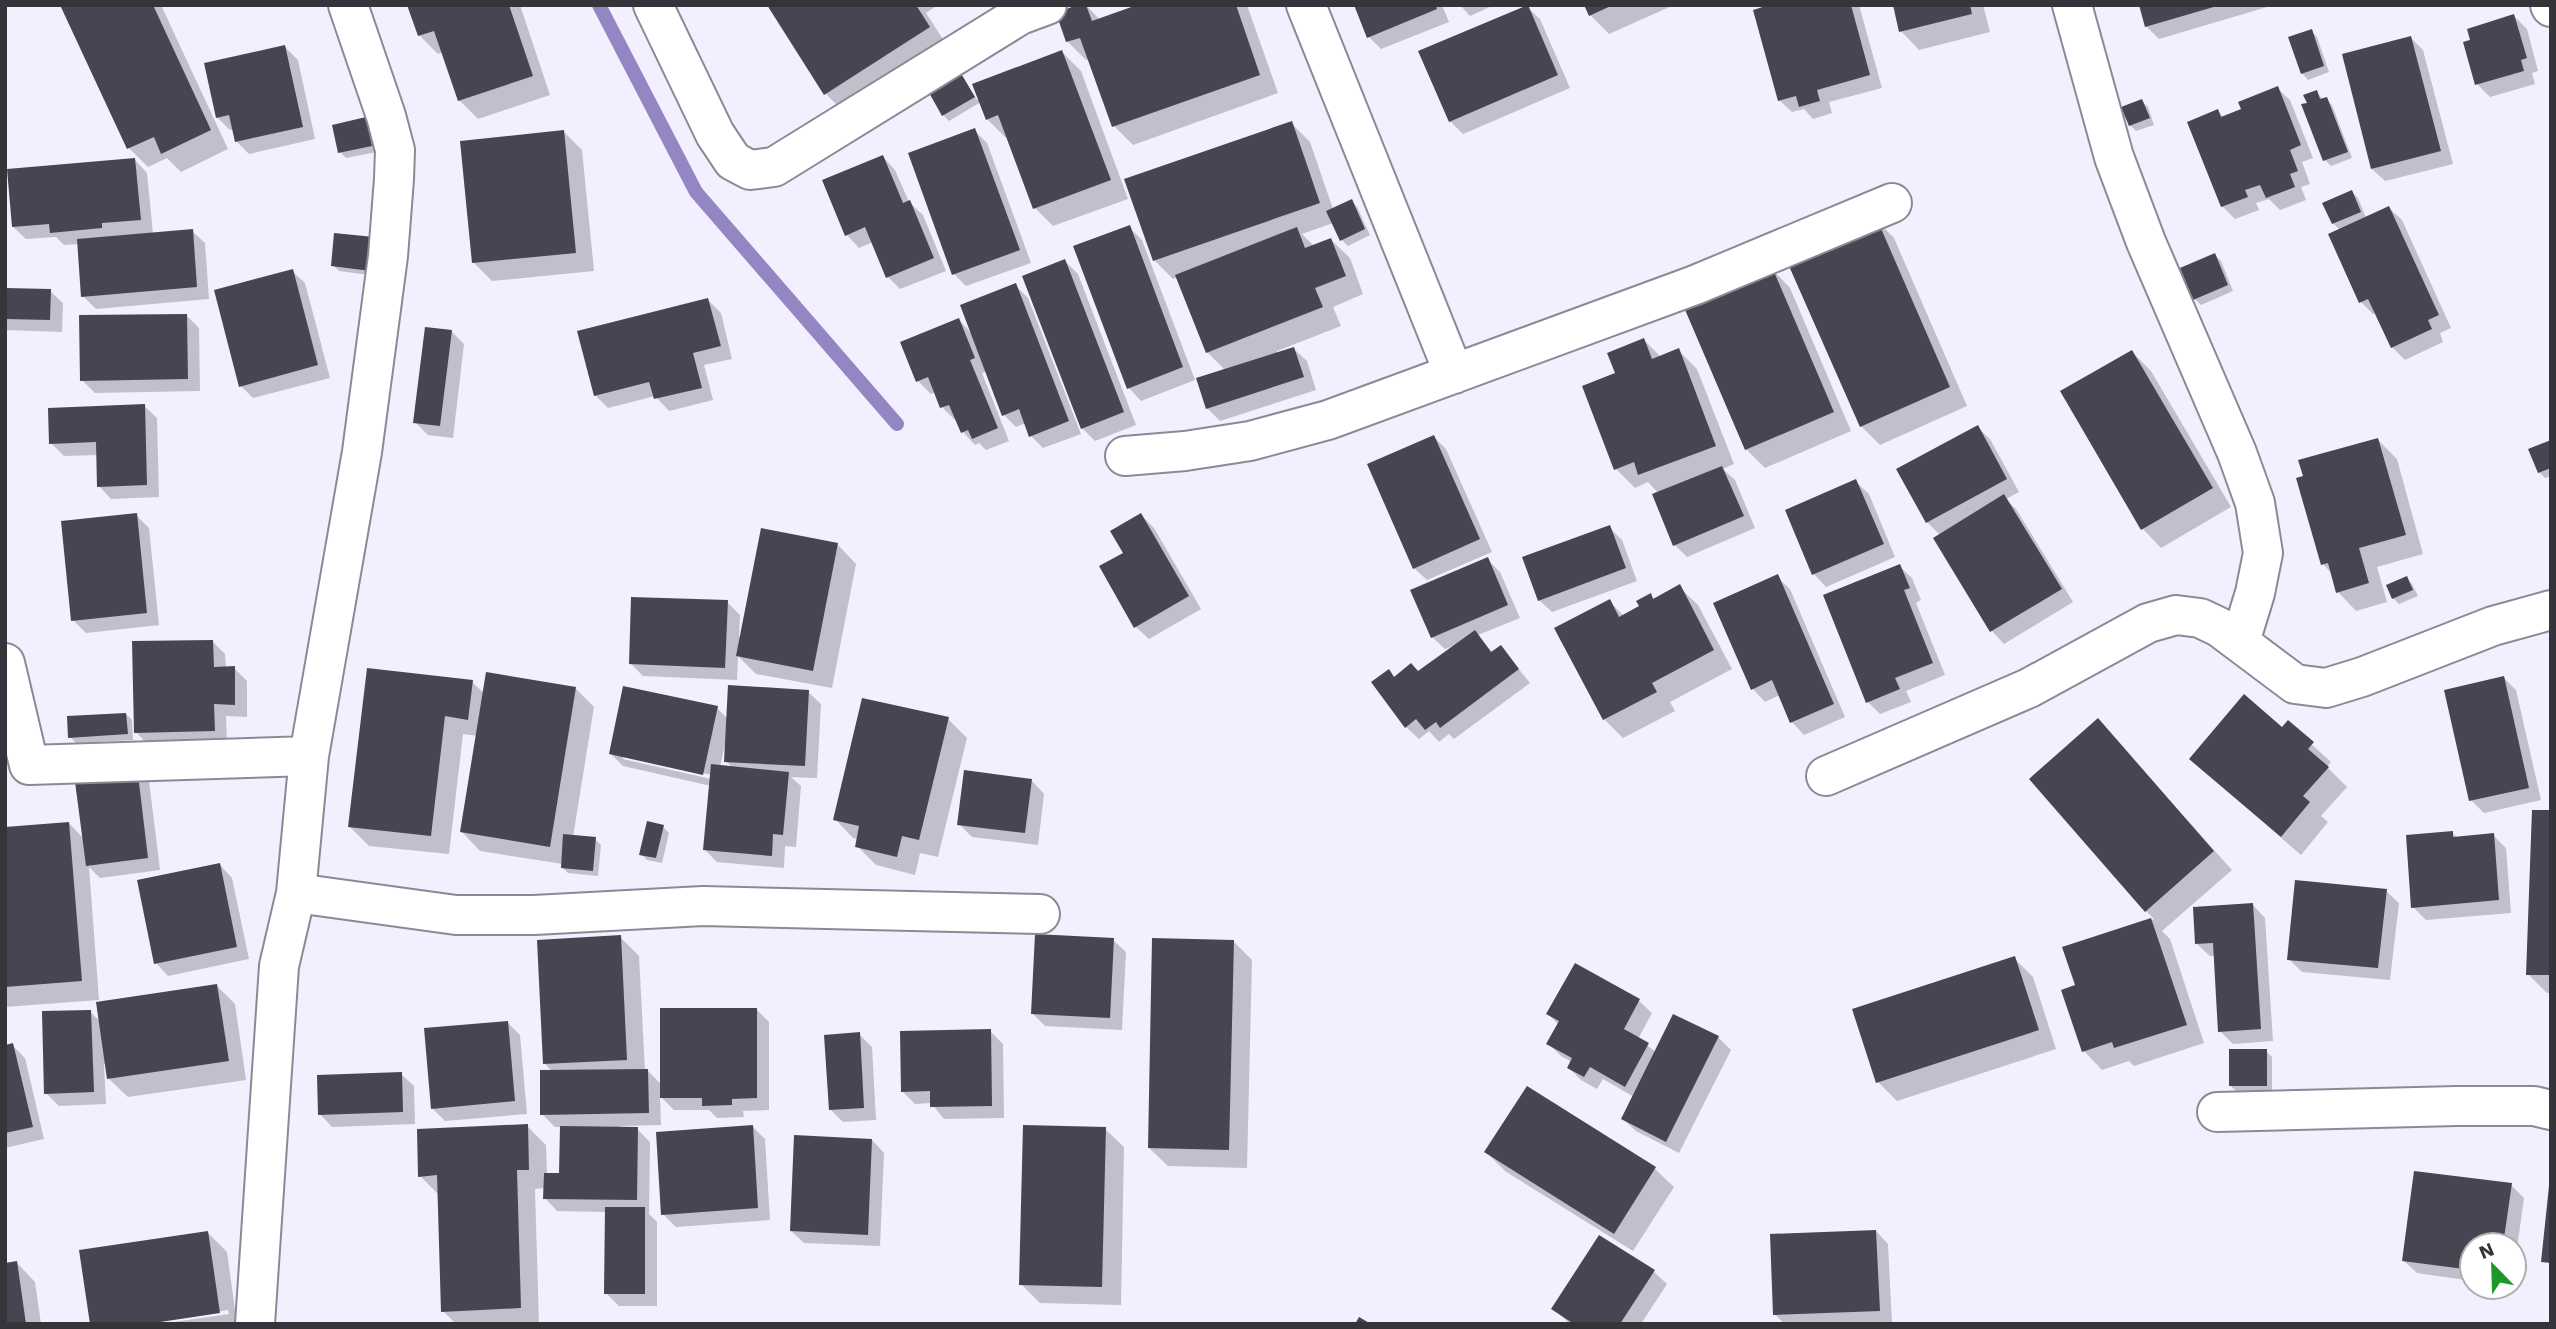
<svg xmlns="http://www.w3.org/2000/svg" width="2556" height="1329" font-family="'Work Sans',sans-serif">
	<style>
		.shadow { fill: #0003; fill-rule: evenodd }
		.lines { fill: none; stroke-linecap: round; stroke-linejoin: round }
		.stream { stroke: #9486c2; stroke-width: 14 }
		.building { fill: #484552 }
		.minor-casing { stroke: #8c8997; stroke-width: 42 }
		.minor { stroke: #fff; stroke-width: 38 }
	</style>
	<rect width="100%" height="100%" fill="#f2efff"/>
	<path class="shadow" d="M62,5H161L228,149L181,172L167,158L148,167L129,148Z
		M409,5H520L550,95L478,119L459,100L443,52L438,54L419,35Z
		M769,5H938L926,13L948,47L844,112L826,94Z
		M1086,5L1100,20L1142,5H1247L1278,93L1133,145L1114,126L1090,59L1086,60L1067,41Z
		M1356,5H1442L1449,22L1381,49L1369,37Z
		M1460,5H1494L1470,16Z
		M1586,5H1674L1609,34L1590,15Z
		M1776,5H1859L1882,88L1829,102L1832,113L1813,119L1804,109L1792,112L1779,100Z
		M1894,5H1983L1990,32L1919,50L1901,31Z
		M2141,5H2274L2159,39L2146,26Z
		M1527,7L1540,19L1570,88L1463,134L1450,121Z
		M2514,16L2527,29L2538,71L2532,73L2535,84L2490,97L2477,84Z
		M2311,31L2317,37L2329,72L2308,80L2302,73Z
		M2411,38L2423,50L2453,164L2385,181L2372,169Z
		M285,47L298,60L315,139L249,154L236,141L234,129L230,130L217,117Z
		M1062,52L1081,71L1128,199L1053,226L1035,208L1008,137L1006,138L987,119L981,102L949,121L943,115L959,72L977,100Z
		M2277,88L2290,100L2313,158L2302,162L2310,184L2301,187L2306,200L2280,210L2269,199L2256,203L2259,210L2235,219L2222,206L2218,111L2224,118L2244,110Z
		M2317,92L2323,100L2326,99L2332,105L2352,158L2331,166L2325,160L2304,105L2309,104Z
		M2142,101L2148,107L2154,125L2136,131L2130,125Z
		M366,119L372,125L377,152L346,158L340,152Z
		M1291,123L1310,142L1333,209L1351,201L1357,207L1370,235L1348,246L1342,240L1333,223L1302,234L1314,246L1331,240L1350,258L1363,294L1333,307L1341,326L1277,351L1278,354L1294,349L1307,361L1316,390L1220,421L1207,408L1226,371L1207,352L1178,277L1173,279L1154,260Z
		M974,130L987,143L1031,263L966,286L954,274Z
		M563,131L582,150L594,271L492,281L473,262Z
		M883,157L895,170L909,202L923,215L946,271L900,289L888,277L873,242L859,248L847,235Z
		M135,160L147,173L153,234L192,231L205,243L209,299L96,309L83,296L79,244L64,245L56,237L26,239L13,227Z
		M2352,192L2358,198L2366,218L2389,208L2402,220L2451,328L2440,333L2443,342L2405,360L2392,347L2377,313L2373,314L2361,302L2340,230L2333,223Z
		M1875,219L1894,238L1967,406L1880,445L1861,426Z
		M1129,227L1142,240L1195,380L1141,401L1129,388Z
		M336,235L376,276L339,271L333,265Z
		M2215,255L2221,261L2233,291L2201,305L2195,299Z
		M1065,261L1078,274L1136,425L1095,441L1082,428Z
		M1772,269L1790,288L1851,431L1765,468L1746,449Z
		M292,271L305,283L330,378L253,398L241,386Z
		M1015,285L1028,298L1081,434L1043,448L1031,436L1026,423L1016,427L1004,415L987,371L982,373L1009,441L986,450L979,443L975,445L963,432L957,419L955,420L942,407L936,392L931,394L918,381L959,320L973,335Z
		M5,289L50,291L63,303L62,332L5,330Z
		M708,300L721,313L732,359L704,365L713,400L669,411L655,396L608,408L595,395Z
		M186,315L199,328L200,391L95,393L82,380Z
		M451,331L464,344L453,438L428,435L415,422Z
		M1644,340L1661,357L1678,350L1697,369L1734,464L1723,469L1735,480L1755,528L1687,557L1675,545L1659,494L1648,482L1635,488L1616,469L1617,374Z
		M2132,352L2151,371L2231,507L2161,548L2143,529Z
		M144,406L157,418L159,497L111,499L99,486L98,455L64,456L51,443Z
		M1977,427L1990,439L2019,492L2006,499L2016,509L2073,602L2004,644L1992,631L1935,538L1940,535L1927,522Z
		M1434,437L1446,449L1492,552L1427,580L1414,568Z
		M2378,440L2397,459L2423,554L2377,567L2387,602L2356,611L2338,592L2333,575L2323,564Z
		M2551,441V476L2545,478L2539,472Z
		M1856,482L1869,494L1895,557L1826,587L1814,574Z
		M136,515L149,528L159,625L86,633L73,620Z
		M1141,515L1154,528L1201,609L1149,639L1136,627Z
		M1609,527L1622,540L1637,581L1552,612L1539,600Z
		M762,530L838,545L856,564L832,688L756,674L738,656L737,680L643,676L630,663L727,602L740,615L739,637H741Z
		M1487,559L1500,572L1520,618L1478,635L1493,653L1501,647L1530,683L1454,739L1449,734L1439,742L1429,731L1419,739L1406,727L1389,672L1395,678L1419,673L1453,646L1445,649L1432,637Z
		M1899,566L1912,578L1921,600L1916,603L1945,675L1906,691L1911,702L1880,714L1868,702Z
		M1777,577L1790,589L1845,717L1804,735L1792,722L1780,695L1765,702L1753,689Z
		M2406,578L2412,584L2418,596L2399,604L2393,598Z
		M1679,587L1698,605L1732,669L1670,702L1675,711L1623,738L1604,719L1609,601L1624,616L1641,607L1650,595L1656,600Z
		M213,642L225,654L226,668H234L247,681V717L226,716L227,743L148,745L136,732Z
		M2504,678L2516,690L2541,800L2484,813L2471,800Z
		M472,682L485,694L575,688L594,707L573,837L595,839L601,845L598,876L568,873L562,867L563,864L480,851L462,832L478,736L463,734L449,854L369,846L350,827Z
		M808,692L821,704L817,778L791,777L801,786L796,847L785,846L784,868L717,862L704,849L711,786L623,766L611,754L717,708L728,719ZM725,744L727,745L726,761L733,768L720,767ZM623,756L712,775L711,779L623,759Z
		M126,714L132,720L133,740L76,743L70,737Z
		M948,719L967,738L938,857L920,853L915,875L876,865L857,846L858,839L853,838L835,819Z
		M2098,721L2232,870L2162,931L2170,939L2204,1043L2134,1066L2129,1061L2102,1070L2084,1051L2077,986L2065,949L2154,919L2146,911Z
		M2288,723L2331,762L2327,767L2347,787L2321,816L2328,822L2301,855L2191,759L2282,729Z
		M137,768L149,781L160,870L100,878L89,867L99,1000L5,1007V829L69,823L84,839Z
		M1032,781L1044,794L1038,845L972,837L959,824Z
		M2551,812V993H2547L2528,974Z
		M663,827L669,833L662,863L647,860L641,854Z
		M2452,833L2458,838L2493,835L2506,848L2511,913L2426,920L2413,907Z
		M220,865L232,878L249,959L168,976L156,963Z
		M2386,891L2399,903L2390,980L2302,972L2289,959Z
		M2253,905L2265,918L2273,1041L2233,1044L2220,1031L2215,956H2210L2197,944Z
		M620,937L639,956L645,1071H648L662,1085L756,1009L769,1022V1110L743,1111L744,1117L717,1118L709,1110H674L660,1096L661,1125L620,1126V1129H637L650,1142L649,1214L657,1222V1306H619L606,1293V1212L557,1211L545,1198V1188L535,1189L539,1324H456L443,1311L439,1195L420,1176L527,1126L546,1145L547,1175H561V1127H555L542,1114L553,1072L545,1064Z
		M1113,940L1126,952L1122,1030L1045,1026L1032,1013Z
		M1233,941L1252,960L1247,1168L1168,1166L1149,1148Z
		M2014,958L2033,977L2056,1049L1897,1101L1878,1082Z
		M1576,965L1639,1001L1652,1013L1638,1039L1656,1052L1718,1037L1731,1050L1679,1153L1636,1131L1623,1119L1634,1097L1603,1079L1597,1089L1581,1080L1569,1068L1572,1062L1561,1056L1549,1044L1559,1025L1548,1014Z
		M217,986L235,1004L246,1080L128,1097L109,1079L107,1064H104L106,1104L59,1106L46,1093L90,1012L101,1022Z
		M508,1023L520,1035L527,1114L445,1121L433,1109Z
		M990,1031L1003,1044L1004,1118L944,1119L931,1103L915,1104L902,1091Z
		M859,1034L872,1047L876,1120L843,1122L831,1110Z
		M12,1045L25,1058L44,1139L5,1148V1047Z
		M2266,1051L2272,1057V1091H2236L2230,1085Z
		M401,1074L414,1086L415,1124L332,1127L320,1114Z
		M1527,1088L1655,1169L1674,1187L1633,1251L1505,1171L1486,1152Z
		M752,1126L765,1139L770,1220L676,1227L663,1214Z
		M1105,1129L1124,1147L1121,1305L1040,1303L1021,1284Z
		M872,1140L884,1153L880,1246L804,1243L791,1231Z
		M2511,1185L2524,1198L2514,1270V1245H2472V1281L2417,1273L2404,1261Z
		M1876,1231L1888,1244L1892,1323L1784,1324L1775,1314Z
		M208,1233L227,1252L237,1324H160L229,1314L228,1310L135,1324Z
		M17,1263L35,1282L41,1324H5Z
		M1654,1272L1667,1284L1641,1324H1570L1553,1308Z"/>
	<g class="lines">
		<path class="stream" d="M599,5L696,192L897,424"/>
	</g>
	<path class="building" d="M60,5H153L211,130L161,154L154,137L127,149Z
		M407,5H509L533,76L458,101L434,31L418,36Z
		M767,5H916L930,27L824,95Z
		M1077,5H1086L1092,21L1137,5H1236L1260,75L1112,127L1080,38L1066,42L1056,13Z
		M1354,5H1436L1437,9L1367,38Z
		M1528,5L1558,75L1449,122L1418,51Z
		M1584,5H1613L1589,16Z
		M1769,5H1851L1870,75L1817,90L1820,101L1799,107L1796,96L1778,101L1753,10Z
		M1893,5H1970L1972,14L1899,32Z
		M2139,5H2217V6L2145,27Z
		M2514,14L2527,58L2521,60L2524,71L2475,85L2463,42L2470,40L2467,29Z
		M2312,29L2324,66L2301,74L2288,37Z
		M2411,36L2441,151L2371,169L2342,54Z
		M285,45L303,127L235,142L229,115L216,118L204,63Z
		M1062,50L1111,180L1033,209L998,115L986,120L972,84Z
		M959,70L975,97L942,116L927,89Z
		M2278,86L2301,145L2290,150L2298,171L2290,174L2295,187L2266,198L2260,185L2245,190L2248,197L2221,207L2187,122L2218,109L2221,117L2241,109L2238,102Z
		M2317,90L2320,99L2327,97L2348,152L2323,161L2301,104L2307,103L2303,95Z
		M2142,99L2150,118L2129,126L2121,107Z
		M366,117L372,146L338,153L332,125Z
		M1292,121L1320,203L1153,261L1124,179Z
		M975,128L1020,250L952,275L908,153Z
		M564,130L576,253L472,263L460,141Z
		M883,155L903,203L910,200L934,258L886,278L865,227L845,236L822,180Z
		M135,158L141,220L102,223V228L50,233L49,224L12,227L7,169Z
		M2352,190L2361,212L2332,224L2322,203Z
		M1352,199L1365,229L1340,241L1326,211Z
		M2389,206L2439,315L2428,320L2432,329L2391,348L2368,299L2359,303L2328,234Z
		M1876,217L1950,387L1860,427L1785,257Z
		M1130,225L1183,367L1127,389L1073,246Z
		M1297,227L1305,248L1331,238L1346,276L1315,288L1323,307L1206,353L1175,275Z
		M193,229L197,287L81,297L77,239Z
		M334,233L374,237L371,271L331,266Z
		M2215,253L2228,285L2193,300L2180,268Z
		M1065,259L1124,412L1081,429L1022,276Z
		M1772,267L1834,412L1745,450L1683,305Z
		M293,269L318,365L239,387L214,290Z
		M1016,283L1069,421L1029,437L1019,409L1002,416L960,305Z
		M5,288L51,289L50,320L5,319Z
		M708,298L721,346L693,353L702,388L654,399L649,382L594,396L577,331Z
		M187,314L188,379L80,381L79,315Z
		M959,318L975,358L970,360L998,428L972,439L968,430L961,433L949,405L940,408L928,377L916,382L900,342Z
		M425,327L452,330L440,426L413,423Z
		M1644,338L1652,359L1679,348L1716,446L1638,475L1634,462L1614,470L1582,386L1615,373L1607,353Z
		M1294,347L1304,377L1206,409L1196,378Z
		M2132,350L2213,488L2141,530L2060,391Z
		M145,404L147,485L97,487L96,442L49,444L48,408Z
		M1978,425L2007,479L1926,523L1896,469Z
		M1434,435L1480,539L1413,569L1367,464Z
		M2378,438L2406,535L2359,548L2369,583L2336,593L2328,563L2321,565L2296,478L2303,476L2298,460Z
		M2551,440V468L2538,473L2528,449Z
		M1722,466L1744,516L1673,546L1652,494Z
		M1856,479L1884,544L1812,575L1785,510Z
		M2004,494L2062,589L1990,632L1933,538Z
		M137,513L147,613L71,621L61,521Z
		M1141,513L1189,596L1134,628L1099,566L1123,553L1110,531Z
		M1610,525L1626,568L1538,601L1522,557Z
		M761,528L838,543L813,671L736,656Z
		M1488,557L1508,605L1431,638L1410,590Z
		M1900,564L1910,588L1904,590L1933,663L1895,678L1900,689L1866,703L1823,595Z
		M1778,574L1834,704L1790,723L1772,680L1751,690L1713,603Z
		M2407,576L2413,590L2392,599L2386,585Z
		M1680,584L1714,650L1652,683L1657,692L1603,720L1554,628L1610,599L1619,617L1639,606L1636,601L1651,593L1653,599Z
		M631,597L728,600L725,668L629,664Z
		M1475,630L1491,652L1501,645L1519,669L1440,728L1436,722L1425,730L1416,719L1405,728L1371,682L1389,669L1394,677L1411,663L1418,671Z
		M213,640L214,667L235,666V705L214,704L215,731L134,733L132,641Z
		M367,668L473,680L468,720L445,716L431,836L348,827Z
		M486,672L576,687L550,847L460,832Z
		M2504,676L2529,788L2469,801L2444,690Z
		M728,685L809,690L805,766L724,762Z
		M623,686L718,706L703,775L609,754Z
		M2244,694L2282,727L2288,720L2314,742L2308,749L2329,767L2303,796L2310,802L2281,837L2189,759Z
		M862,698L949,717L919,840L902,836L897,857L855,847L859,826L833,820Z
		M126,713L128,734L68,738L67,716Z
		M2098,718L2214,851L2145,912L2029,779Z
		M711,764L789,772L783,835L773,834L772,856L703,850Z
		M137,766L148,858L86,866L74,774Z
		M964,770L1032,779L1025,833L957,825Z
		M2532,810H2551V975H2526Z
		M647,821L664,825L656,858L639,855Z
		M69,822L82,981L5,987V827Z
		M2453,831V837L2494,833L2499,900L2411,908L2406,835Z
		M563,834L596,837L593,871L561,868Z
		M220,863L237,947L154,964L137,880Z
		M2295,880L2387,889L2378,968L2287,960Z
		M2253,903L2261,1029L2218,1032L2213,943L2195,944L2193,907Z
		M2151,918L2187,1025L2114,1048L2112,1042L2082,1052L2061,990L2075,985L2062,947Z
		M1035,934L1114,938L1110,1018L1031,1014Z
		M621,935L627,1060L543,1064L537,940Z
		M1152,938L1234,940L1229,1150L1148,1148Z
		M2015,956L2039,1030L1876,1083L1852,1009Z
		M1575,963L1640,999L1624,1029L1649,1043L1625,1087L1590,1067L1584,1077L1567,1068L1572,1058L1546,1044L1559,1021L1546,1014Z
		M217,984L229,1061L107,1079L96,1002Z
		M660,1008H757V1098L732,1099V1105L702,1106V1098H660Z
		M91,1010L94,1092L44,1094L42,1011Z
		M1673,1014L1719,1036L1666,1142L1621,1119Z
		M508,1021L515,1101L431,1109L424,1028Z
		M991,1029L992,1106L930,1107V1091L901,1092L900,1031Z
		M860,1032L864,1108L829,1110L824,1035Z
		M13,1043L33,1127L5,1133V1045Z
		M2229,1049H2267V1086H2229Z
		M648,1069L649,1113L540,1115V1070Z
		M402,1072L403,1112L318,1115L317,1075Z
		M1527,1086L1656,1167L1614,1234L1484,1152Z
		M528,1124L529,1170H517L521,1308L441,1312L437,1175L418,1177L417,1129Z
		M753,1125L758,1208L661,1215L656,1132Z
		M1023,1125L1106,1127L1102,1287L1019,1285Z
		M560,1126L638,1127L637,1200L543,1199L544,1173H559Z
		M794,1135L872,1139L868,1235L790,1231Z
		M2414,1171L2512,1183L2503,1245H2472V1270L2402,1261Z
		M2549,1186H2551V1263L2541,1262Z
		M605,1207H645V1294H604Z
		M1876,1230L1880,1311L1773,1315L1770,1234Z
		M208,1231L220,1313L147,1324H90L79,1250Z
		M1599,1235L1655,1270L1620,1324H1574L1551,1309Z
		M17,1261L26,1324H5V1263Z
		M1359,1317L1371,1324H1355Z"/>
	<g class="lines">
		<defs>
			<path id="minor" d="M653,5L715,134L733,161L750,170L774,167L1020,15L1047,5
				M1306,5L1454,374
				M2072,5L2114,157L2146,242L2237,453L2255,503L2263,553L2255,593L2240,642
				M2550,5L2551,7
				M1125,456L1185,451L1250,441L1328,420L1695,285L1892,203
				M5,663L29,765L309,756
				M1826,776L2029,688L2148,623L2176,615L2200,618L2219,627L2295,684L2326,688L2362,677L2493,626L2551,610
				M296,893L456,915H534L703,906L1040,914
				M2217,1112L2457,1106H2534L2551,1110
				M255,1324L279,966L296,893L309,756L362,452L388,256L394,179L395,150L386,116L348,5"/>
		</defs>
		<use href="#minor" class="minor-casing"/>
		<use href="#minor" class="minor"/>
	</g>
	<rect width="2556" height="1329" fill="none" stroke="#35343a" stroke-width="14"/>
	<g transform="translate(2493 1266) rotate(337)"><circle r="33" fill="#ffffff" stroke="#aeaeb0" stroke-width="2"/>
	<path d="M0-5L12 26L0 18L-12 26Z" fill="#1c9728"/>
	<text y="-10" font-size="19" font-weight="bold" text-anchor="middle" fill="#35343a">N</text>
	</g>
</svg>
